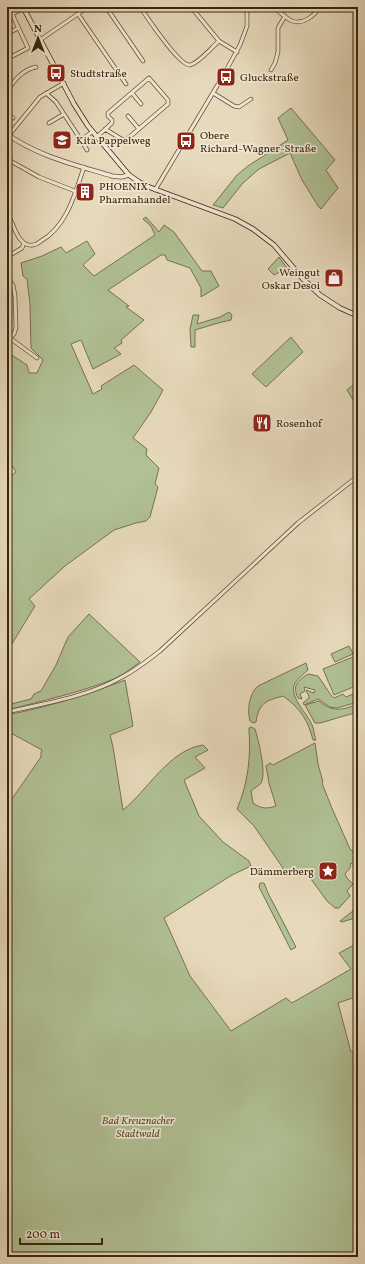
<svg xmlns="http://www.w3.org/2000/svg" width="365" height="1264" font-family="Vollkorn,serif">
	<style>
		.green { fill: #b0c194; stroke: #767250 }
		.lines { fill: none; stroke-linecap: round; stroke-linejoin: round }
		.minor-casing { stroke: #665238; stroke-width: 4.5 }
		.tertiary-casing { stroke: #665238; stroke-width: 5 }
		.secondary-casing { stroke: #3b240c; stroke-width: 5.5 }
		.minor { stroke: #efe7d3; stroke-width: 3 }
		.tertiary { stroke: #efe7d3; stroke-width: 3.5 }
		.secondary { stroke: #efe7d3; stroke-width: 4 }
		.labels { text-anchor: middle; stroke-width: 3.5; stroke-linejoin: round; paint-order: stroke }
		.poi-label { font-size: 11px; fill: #3b240c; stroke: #efe7d3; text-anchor: start }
		.park-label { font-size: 11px; font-style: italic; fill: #584b2e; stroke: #efe7d3 }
	</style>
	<rect width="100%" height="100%" fill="#e7dabc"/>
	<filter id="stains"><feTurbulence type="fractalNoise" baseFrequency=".005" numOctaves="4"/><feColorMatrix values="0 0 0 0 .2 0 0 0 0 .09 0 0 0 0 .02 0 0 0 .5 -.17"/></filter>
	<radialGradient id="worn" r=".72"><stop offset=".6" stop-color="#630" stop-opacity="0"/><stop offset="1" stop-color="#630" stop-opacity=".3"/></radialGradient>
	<path class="green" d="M291,108L335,160L326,170L338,188L321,209L318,206L302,180L290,153L259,169L243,183L223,208L213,205L237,175L248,166L288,140L278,118Z
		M146,217L159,232L164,225L174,232L202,271H211L219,286L201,297V288L190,268L167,260L165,255H161L108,290L129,306L126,307L144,320L121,340L122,343L114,348L121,354L93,369L81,340L71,344L93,394L102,389L101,386L134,365L163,390L151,412L133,438L147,449L146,455L159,468L155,484L158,487L150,517L146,521L136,523L114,530L65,566L29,599L35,606L7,652V479L16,472L7,457V352L27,365L29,373H37L43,360L31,348L30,304L27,279L23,276L21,263L42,256L61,247L66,253L87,241L95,254L83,265L94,276L155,235L151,226L143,219Z
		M279,257L287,268L274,275L268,269Z
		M229,312L232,315L231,320L218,323L195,330V347H191L190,329L193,315H199L197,324L220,317Z
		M291,337L303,352L266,387L252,374Z
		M358,381V408L347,390Z
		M89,614L140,662C132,668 123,675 114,679C81,692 42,701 7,710V705L31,699L34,694L41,691L56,665L68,637Z
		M349,646L353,654L335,662L331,654Z
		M358,655V685L334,695L323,669Z
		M306,663L308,670C304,674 298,678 295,683C288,696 307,713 312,725C314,729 314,735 316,740H313C308,720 300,708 283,696C265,701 259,703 256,722L253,723L250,721C247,710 249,694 258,686Z
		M308,674L318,676L331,695L334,698L343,694L346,697L358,692V702L337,708L330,707L318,699L304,705L303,703L309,698V696L306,691L307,690L311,692L314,693L315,690L304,687L305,691L300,694L302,699L298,698C292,686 297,681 308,674Z
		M125,680L133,726L110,735L113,747L123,810C148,790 169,750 203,745L208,750L195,757L205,768L184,780L199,816L223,842L249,861L251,866L232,875L164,918L190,976L231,1031L286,998L292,1003L351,969L339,953L358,943V996L338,1003L351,1052L358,1050V1257H7V806L41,757V752L42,750L7,731V715C48,707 87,695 125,680Z
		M319,701C333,713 342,710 358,704V712L320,723H315L305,705Z
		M251,727L255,729C258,739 267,773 261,783C259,786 254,788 251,791L253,803C261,809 267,809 276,806L269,783L266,766L270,763L273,765L315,743L318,764L323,782L322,783L331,806L350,849L358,856V866H355L351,863L350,868L345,874L347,878L353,884L347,891L350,896L339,908H335L327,901L308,875L301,872L289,875L281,872L283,868L254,826L237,809C248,784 251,756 249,730V728Z
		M260,883H264L268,893L296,947L291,950L259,887Z
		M358,907V917L342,922L340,921Z"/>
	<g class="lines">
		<defs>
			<path id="minor" d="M106,7L143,61
				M140,7C147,17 179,66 190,65C199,63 212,47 219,41
				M191,7L219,41L237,52
				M273,7C279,11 285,18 292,21C303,25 314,16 320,7
				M78,14L126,84
				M7,17L25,7
				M7,34L18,28
				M40,40L88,7
				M7,59L28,48L12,14
				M271,70L275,63L278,52V28L285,16
				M7,91C15,80 22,70 36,67
				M46,93L56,102L81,140L92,132
				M132,93L141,104
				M213,93L234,106L239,107L251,99
				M7,113L13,118
				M128,116L139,129
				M49,123L64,114
				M9,135L40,97L64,83
				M96,137C102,133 106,128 112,123V120L108,116V113L149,78L168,100V104L126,140H123L105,129
				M81,140L87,150
				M7,159L39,177L75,191
				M155,190L223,76L240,45L247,26V7
				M7,214C14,223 15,237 24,243C30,247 36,245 41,241C67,226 75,194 84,167
				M7,257L22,248L24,243
				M7,278L13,285L15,296L16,328L14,334L10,338
				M7,336L37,358
				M7,712C46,703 87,697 122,677C136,670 148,660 160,651L298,523L358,476"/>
			<path id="tertiary" d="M7,134C37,156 76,165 112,176L121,177L129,175"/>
			<path id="secondary" d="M23,7L74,104L88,126L129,175L139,182L149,187L235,219L253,229L274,245L303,279L320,295L340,308L358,316"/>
		</defs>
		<use href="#minor" class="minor-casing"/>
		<use href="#tertiary" class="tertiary-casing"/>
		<use href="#secondary" class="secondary-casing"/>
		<use href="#minor" class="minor"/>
		<use href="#tertiary" class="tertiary"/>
		<use href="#secondary" class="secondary"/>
	</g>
	<defs>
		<symbol id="bus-square" viewBox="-11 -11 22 22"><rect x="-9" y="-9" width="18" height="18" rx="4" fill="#8f2418" stroke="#efe7d3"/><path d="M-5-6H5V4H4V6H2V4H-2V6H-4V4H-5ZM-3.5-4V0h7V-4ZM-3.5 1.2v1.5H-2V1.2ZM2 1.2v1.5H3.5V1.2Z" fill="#fff"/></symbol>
		<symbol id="school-square" viewBox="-11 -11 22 22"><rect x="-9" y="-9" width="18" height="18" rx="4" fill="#8f2418" stroke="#efe7d3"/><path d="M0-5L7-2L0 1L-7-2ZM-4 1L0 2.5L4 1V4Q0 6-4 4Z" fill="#fff"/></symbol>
		<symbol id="building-square" viewBox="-11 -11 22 22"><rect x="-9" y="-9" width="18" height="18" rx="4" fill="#8f2418" stroke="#efe7d3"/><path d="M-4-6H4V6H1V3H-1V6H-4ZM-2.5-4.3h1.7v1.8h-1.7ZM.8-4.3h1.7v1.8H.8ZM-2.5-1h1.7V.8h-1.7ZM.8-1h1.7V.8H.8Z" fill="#fff"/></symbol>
		<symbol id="shop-square" viewBox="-11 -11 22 22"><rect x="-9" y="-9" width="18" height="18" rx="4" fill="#8f2418" stroke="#efe7d3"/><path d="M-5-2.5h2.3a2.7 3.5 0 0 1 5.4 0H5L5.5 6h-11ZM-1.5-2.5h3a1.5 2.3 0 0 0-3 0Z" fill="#fff"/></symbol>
		<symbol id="restaurant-square" viewBox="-11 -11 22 22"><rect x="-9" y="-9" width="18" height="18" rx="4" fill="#8f2418" stroke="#efe7d3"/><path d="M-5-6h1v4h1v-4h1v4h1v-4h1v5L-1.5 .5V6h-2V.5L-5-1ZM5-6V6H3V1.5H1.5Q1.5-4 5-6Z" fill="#fff"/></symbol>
		<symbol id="sight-square" viewBox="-11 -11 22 22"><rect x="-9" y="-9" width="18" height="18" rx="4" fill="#8f2418" stroke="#efe7d3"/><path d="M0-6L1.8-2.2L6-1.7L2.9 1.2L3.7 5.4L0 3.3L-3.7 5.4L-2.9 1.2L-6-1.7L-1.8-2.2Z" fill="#fff"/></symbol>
	</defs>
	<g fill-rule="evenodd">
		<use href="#bus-square" x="45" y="62" width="22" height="22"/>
		<use href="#bus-square" x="215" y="66" width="22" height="22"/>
		<use href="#school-square" x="51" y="129" width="22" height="22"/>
		<use href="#bus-square" x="175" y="130" width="22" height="22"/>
		<use href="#building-square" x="74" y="181" width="22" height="22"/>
		<use href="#shop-square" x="323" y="267" width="22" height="22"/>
		<use href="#restaurant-square" x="251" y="412" width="22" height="22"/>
		<use href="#sight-square" x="317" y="860" width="22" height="22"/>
	</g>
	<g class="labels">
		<g class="poi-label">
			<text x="70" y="77">Studtstraße</text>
			<text x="240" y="81">Gluckstraße</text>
			<text x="200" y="139">Obere<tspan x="200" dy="13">Richard-Wagner-Straße</tspan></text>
			<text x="76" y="144">Kita Pappelweg</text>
			<text x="99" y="190">PHOENIX<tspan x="99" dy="13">Pharmahandel</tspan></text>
			<text x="320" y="276" text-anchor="end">Weingut<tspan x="320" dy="13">Oskar Desoi</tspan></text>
			<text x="276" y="427">Rosenhof</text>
			<text x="314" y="875" text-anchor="end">Dämmerberg</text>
		</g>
		<g class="park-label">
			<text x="138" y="1124">Bad Kreuznacher<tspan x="138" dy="13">Stadtwald</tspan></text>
		</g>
	</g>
	<rect width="365" height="1264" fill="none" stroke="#e7dabc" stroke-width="24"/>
	<rect x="8" y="8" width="349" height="1248" fill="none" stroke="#3b240c" stroke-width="2"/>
	<rect x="12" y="12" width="341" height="1240" fill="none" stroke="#3b240c"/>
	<g transform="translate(38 38)" stroke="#efe7d3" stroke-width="3" paint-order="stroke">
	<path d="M0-3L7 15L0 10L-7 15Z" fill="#3b240c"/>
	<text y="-6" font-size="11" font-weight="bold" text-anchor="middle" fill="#3b240c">N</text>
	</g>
	<path d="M20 1238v6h82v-6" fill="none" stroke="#3b240c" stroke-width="2"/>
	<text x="26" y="1238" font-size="12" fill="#3b240c" stroke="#efe7d3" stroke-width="3" paint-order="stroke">200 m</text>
	<rect width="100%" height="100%" filter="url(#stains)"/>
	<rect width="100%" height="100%" fill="url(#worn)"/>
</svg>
